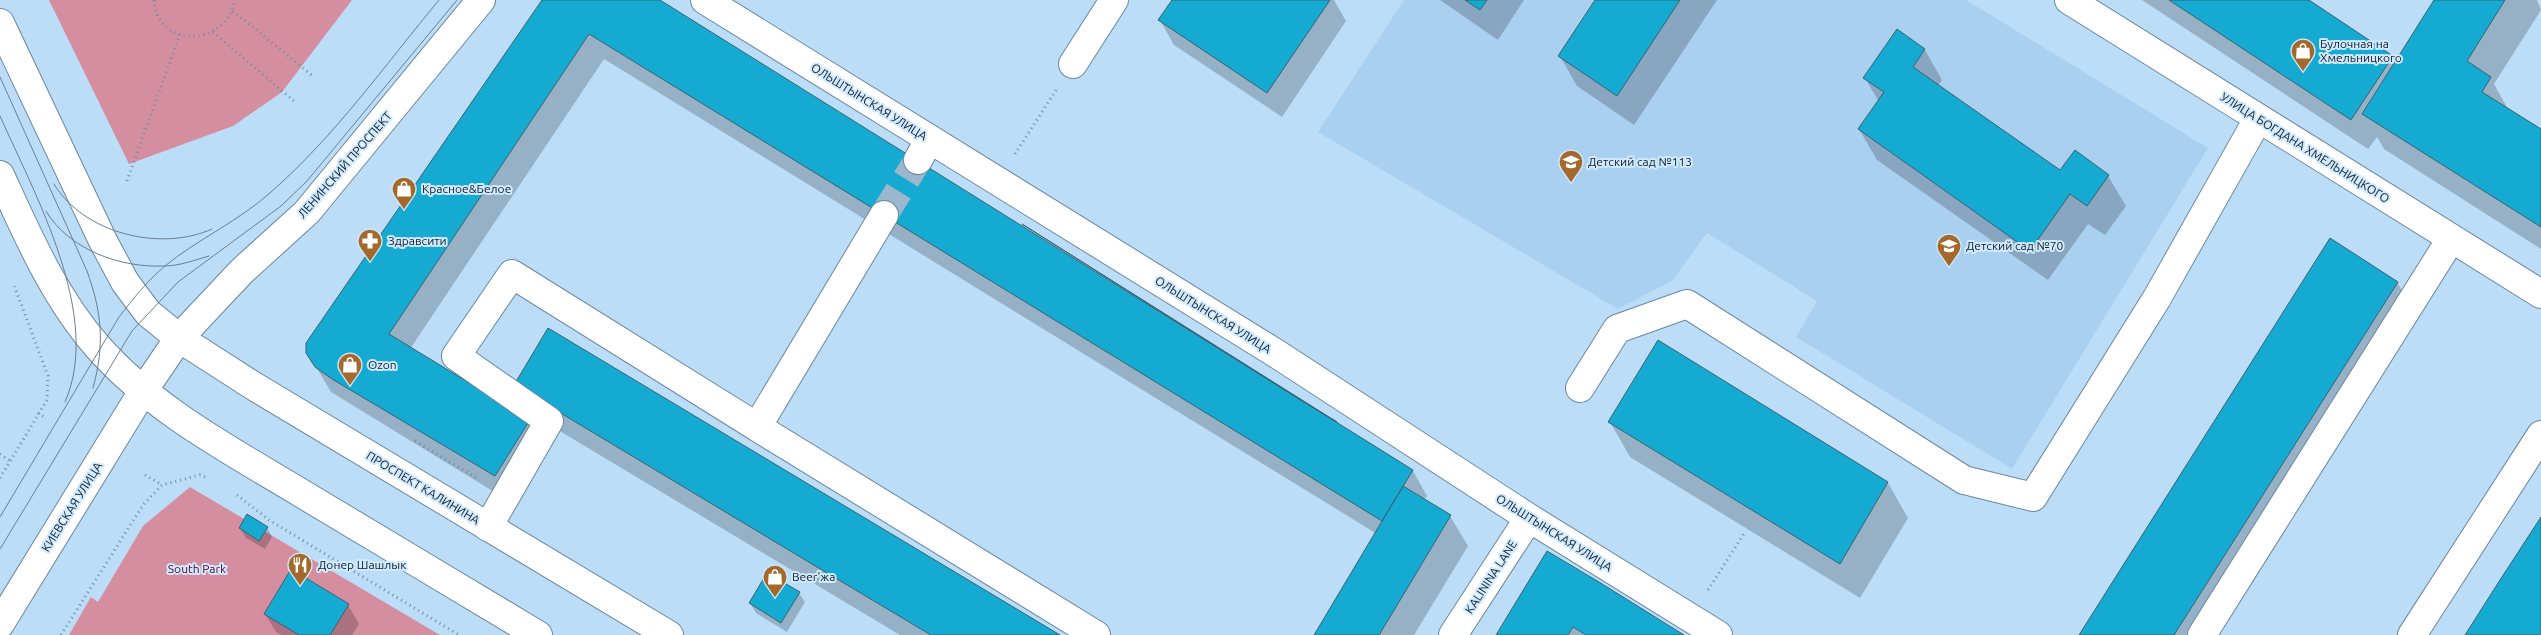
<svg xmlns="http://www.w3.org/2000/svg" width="2541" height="635" font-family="Ubuntu,sans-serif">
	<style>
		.built { fill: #aad0f0 }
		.green { fill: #d58ea0 }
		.shadow { fill: #0003 }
		.building { fill: #15aad1; stroke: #3a6270 }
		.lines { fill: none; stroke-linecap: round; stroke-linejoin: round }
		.minor-tunnel { stroke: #9ab7ce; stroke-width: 28; stroke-dasharray: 28 14; stroke-linecap: butt }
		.minor-casing { stroke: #69879f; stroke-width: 30 }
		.major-casing { stroke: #69879f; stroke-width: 30 }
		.path { stroke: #748c9f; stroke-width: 3; stroke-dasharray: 1 4; stroke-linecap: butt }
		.minor { stroke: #fff; stroke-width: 28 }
		.major { stroke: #fff; stroke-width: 28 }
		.tram { stroke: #697f91; stroke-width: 1 }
		.labels { text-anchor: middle; stroke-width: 4; stroke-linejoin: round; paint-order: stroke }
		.poi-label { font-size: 12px; fill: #131f28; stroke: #cfe9fe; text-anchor: start }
		.street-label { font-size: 12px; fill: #131f28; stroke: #cfe9fe }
		.park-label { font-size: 12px; fill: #5a0028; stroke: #cfe9fe }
	</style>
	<rect width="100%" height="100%" fill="#bcddf7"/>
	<path class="built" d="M1404,0H1966L2208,148L2012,469L1796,337L1817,301L1707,233L1672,281L1618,309L1318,132Z"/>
	<path class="green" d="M49,0H352L282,92L233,126L129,164Z
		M190,487L440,635H69L91,597L98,602L143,526Z"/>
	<path class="shadow" d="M544,0H659L1413,471L1427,496L1424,500L1450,516L1468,546L1414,635H1316L1377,534L604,59L410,349L529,421L543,446L509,501L331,392L308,353Z
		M1173,0H1334L1346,21L1282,117L1174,45L1160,20Z
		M1440,0H1524L1498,40Z
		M1596,0H1717L1634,125L1577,86L1560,56Z
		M2142,0H2307L2392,57L2396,63L2436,0H2537L2541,10L2494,84L2509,111L2541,131V249L2384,149L2377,137L2368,149Z
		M1925,50L1942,80L1938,86L2061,172L2075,152L2108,176L2126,206L2105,235L2088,224L2048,280L1877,160L1859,129L1879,102L1865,78Z
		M2397,282L2415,313L2210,635H2080Z
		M1659,341L1888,483L1908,518L1860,598L1630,457L1610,422Z
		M516,385L1058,635H900L533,415Z
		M240,528H267L272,537L265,549L246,538Z
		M1547,553L1681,635H1497Z
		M291,570L348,605L359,624L352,635H281L276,632L265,614Z
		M799,593L805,602L787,632L756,613L750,603Z"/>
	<path class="building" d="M542,0H660L1413,470L1382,521L589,34L389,334L530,420L495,476L332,379L315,367L306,353V343Z
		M1172,0H1330L1267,93L1158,20Z
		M1465,0H1487L1480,10Z
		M1595,0H1680L1617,96L1558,56Z
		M2169,0H2309L2393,56L2351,120Z
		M2434,0H2505L2467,61L2491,77L2482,92L2541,129V227L2362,114Z
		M1897,29L1925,49L1913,67L2060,170L2075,150L2109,175L2087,206L2070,194L2030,251L1858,129L1884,92L1863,78Z
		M1022,224L1337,422L1299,399Z
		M2330,238L2398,282L2174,635H2079Z
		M548,328L1060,635H931L802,558L514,385Z
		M1658,340L1888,482L1840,564L1608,422Z
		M1403,486L1451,515L1414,577L1379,635H1314Z
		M247,514L268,527L259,541L239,528Z
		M2541,517V635H2465L2500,580Z
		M1547,551L1599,582L1684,635H1586L1573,627L1568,635H1496Z
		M291,569L349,604L330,635H299L264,614Z
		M767,573L800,592L781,623L749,603Z"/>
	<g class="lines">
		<path class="minor-tunnel" d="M884,215L918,160"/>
		<defs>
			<path id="minor" d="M705,0L1277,354L1529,518L1718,635
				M2069,0L2541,294
				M1073,64L1114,0
				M918,160L929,140
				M884,215L757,427L1096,635
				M1580,388L1617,329L1687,304L1964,480L2033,497L2157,298L2258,119
				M488,527L549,421L456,356L512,274L757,427
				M1453,635L1529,518
				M2202,635L2451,239
				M2412,635L2541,435"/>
			<path id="major" d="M0,23L103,241L125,282L148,313L179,338L252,385L669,635
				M0,175C27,234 54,297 97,346C152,409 230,450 301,493C380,540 459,588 538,635
				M0,624L143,391L179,338L242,271L307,212L481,0"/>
		</defs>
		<use href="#minor" class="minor-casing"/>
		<use href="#major" class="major-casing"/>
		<path class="path" d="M154,0C157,49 225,48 235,0
			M233,11L314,77
			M213,32L294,101
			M1015,154L1056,90
			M127,181L180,34
			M38,413L46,418
			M415,441L478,479
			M0,454L10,461
			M145,475L162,485
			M0,478L47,400L48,376L14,285
			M237,495L269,520L459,635
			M1708,590L1745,532
			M61,635L143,505L162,485L200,475L208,478"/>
		<use href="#minor" class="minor"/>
		<use href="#major" class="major"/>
		<path class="tram" d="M0,77L87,271C102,313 105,344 93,388
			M0,116C35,195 103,316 65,402
			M54,184C84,234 161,252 212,229
			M46,211C69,250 121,268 164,266C179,266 195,260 209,256
			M0,517L119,317C133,299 147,281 165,266C198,239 239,221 271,192C335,136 385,65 439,0
			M0,549L132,331L178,282L281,206L307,181L457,0"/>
	</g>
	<defs>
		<symbol id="shop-pin" viewBox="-11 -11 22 30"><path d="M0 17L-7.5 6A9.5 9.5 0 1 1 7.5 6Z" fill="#a4682a" stroke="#cfe9fe"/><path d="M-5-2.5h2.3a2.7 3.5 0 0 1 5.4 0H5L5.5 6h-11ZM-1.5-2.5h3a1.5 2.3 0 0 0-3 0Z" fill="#fff"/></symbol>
		<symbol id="school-pin" viewBox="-11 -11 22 30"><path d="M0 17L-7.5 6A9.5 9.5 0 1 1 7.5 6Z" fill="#a4682a" stroke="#cfe9fe"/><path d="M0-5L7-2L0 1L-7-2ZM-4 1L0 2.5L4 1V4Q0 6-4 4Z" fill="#fff"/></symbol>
		<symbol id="pharmacy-pin" viewBox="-11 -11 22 30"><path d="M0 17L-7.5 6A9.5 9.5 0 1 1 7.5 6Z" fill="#a4682a" stroke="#cfe9fe"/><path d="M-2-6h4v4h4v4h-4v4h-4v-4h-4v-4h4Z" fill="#fff"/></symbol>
		<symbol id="restaurant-pin" viewBox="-11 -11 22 30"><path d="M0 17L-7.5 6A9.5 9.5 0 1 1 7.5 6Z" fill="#a4682a" stroke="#cfe9fe"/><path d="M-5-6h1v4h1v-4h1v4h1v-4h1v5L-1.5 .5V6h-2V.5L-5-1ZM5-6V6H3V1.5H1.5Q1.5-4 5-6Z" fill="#fff"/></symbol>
	</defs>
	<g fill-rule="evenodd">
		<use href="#shop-pin" x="2289" y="37" width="28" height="38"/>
		<use href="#school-pin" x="1557" y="148" width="28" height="38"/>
		<use href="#shop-pin" x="390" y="175" width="28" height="38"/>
		<use href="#pharmacy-pin" x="356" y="227" width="28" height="38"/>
		<use href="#school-pin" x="1935" y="232" width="28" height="38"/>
		<use href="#shop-pin" x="336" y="351" width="28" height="38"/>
		<use href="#restaurant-pin" x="286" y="551" width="28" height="38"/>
		<use href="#shop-pin" x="761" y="563" width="28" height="38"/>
	</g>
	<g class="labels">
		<g class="poi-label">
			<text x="2320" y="48">Булочная на<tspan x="2320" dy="14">Хмельницкого</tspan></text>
			<text x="1588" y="166">Детский сад №113</text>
			<text x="422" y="193">Красное&amp;Белое</text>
			<text x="388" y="245">Здравсити</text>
			<text x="1966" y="250">Детский сад №70</text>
			<text x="368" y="369">Ozon</text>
			<text x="318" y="569">Донер Шашлык</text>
			<text x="792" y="581">Beer'жа</text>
		</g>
		<g class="street-label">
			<text transform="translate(869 102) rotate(32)" y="4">ОЛЬШТЫНСКАЯ УЛИЦА</text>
			<text transform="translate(2305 148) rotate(32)" y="4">УЛИЦА БОГДАНА ХМЕЛЬНИЦКОГО</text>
			<text transform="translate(345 165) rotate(-49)" y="4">ЛЕНИНСКИЙ ПРОСПЕКТ</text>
			<text transform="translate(1213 315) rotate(32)" y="4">ОЛЬШТЫНСКАЯ УЛИЦА</text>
			<text transform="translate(423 488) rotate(31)" y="4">ПРОСПЕКТ КАЛИНИНА</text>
			<text transform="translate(72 507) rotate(-58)" y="4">КИЕВСКАЯ УЛИЦА</text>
			<text transform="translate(1554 533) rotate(32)" y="4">ОЛЬШТЫНСКАЯ УЛИЦА</text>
			<text transform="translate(1491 577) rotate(-57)" y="4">KALININA LANE</text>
		</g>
		<g class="park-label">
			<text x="197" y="573">South Park</text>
		</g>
	</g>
</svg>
